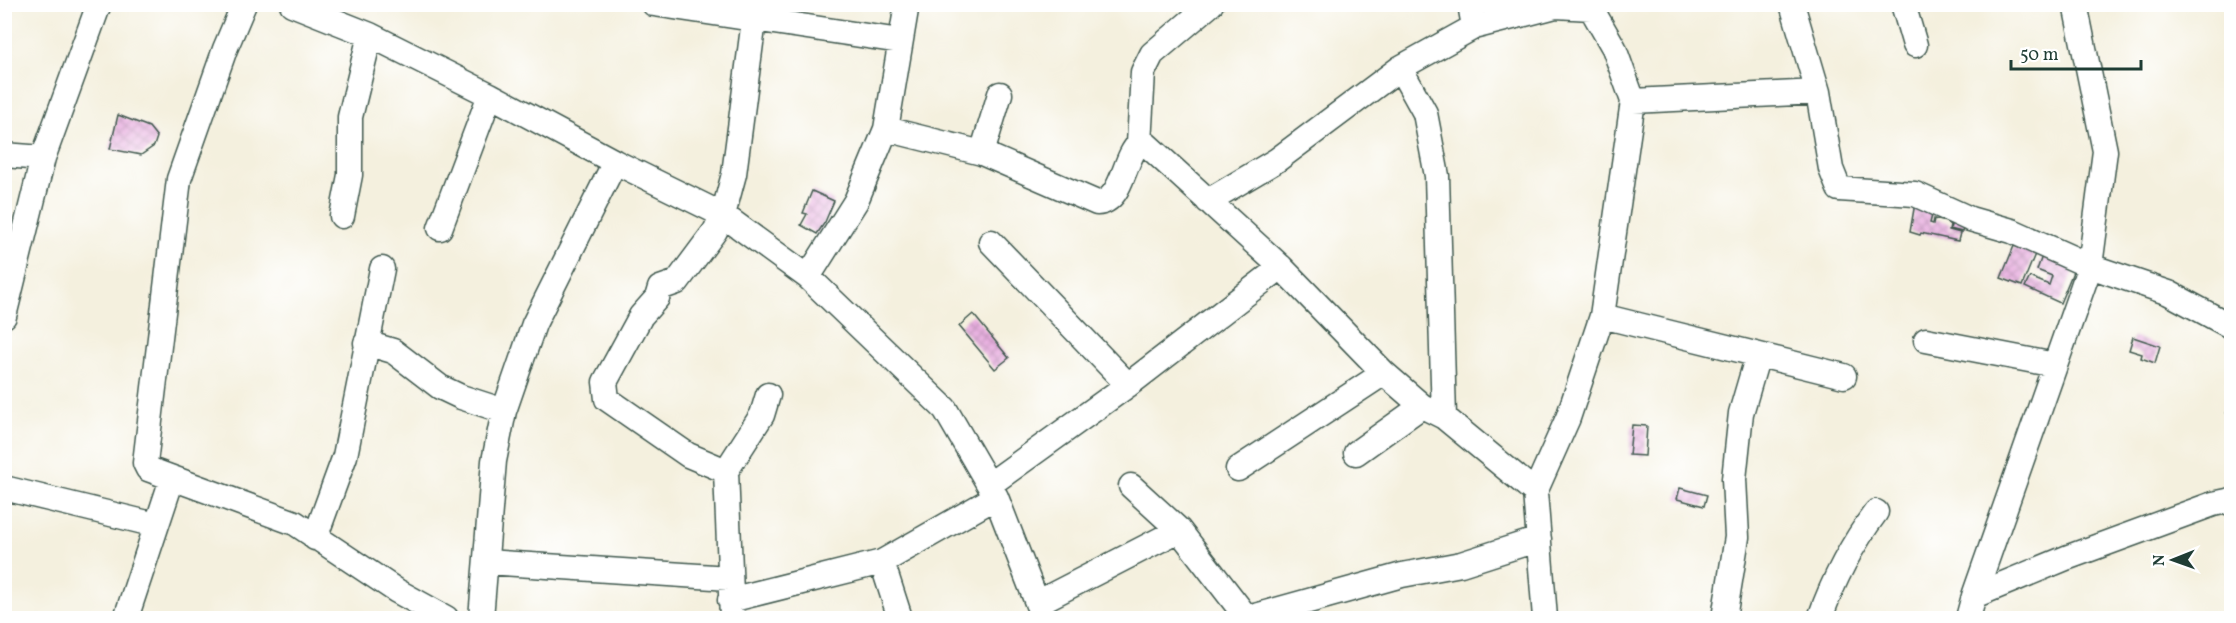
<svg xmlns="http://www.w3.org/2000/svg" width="2236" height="623" font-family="Vollkorn,serif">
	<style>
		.building { fill: url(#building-cross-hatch) }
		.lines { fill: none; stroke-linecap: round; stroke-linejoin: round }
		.minor-casing { stroke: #3f584e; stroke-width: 27 }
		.minor { stroke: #fff; stroke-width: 24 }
	</style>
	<defs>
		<pattern id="building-cross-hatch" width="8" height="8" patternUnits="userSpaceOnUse" patternTransform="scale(1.5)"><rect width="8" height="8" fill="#e7acde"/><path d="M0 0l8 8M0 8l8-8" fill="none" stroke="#bb8db5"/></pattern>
	</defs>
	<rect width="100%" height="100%" fill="#fff"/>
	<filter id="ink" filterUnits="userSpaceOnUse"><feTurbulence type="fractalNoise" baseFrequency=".0167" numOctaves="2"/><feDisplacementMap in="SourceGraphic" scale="12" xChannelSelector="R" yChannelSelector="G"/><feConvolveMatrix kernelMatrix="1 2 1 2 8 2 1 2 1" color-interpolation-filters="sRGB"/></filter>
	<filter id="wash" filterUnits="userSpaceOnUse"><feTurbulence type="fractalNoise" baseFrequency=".008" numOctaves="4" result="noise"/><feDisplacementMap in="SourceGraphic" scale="24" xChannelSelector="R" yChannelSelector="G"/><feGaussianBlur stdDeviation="1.35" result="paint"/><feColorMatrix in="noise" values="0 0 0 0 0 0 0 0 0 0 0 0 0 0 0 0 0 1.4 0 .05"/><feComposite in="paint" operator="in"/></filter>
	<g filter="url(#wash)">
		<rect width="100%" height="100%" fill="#f4f0de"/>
		<g id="blocks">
			<path class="building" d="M118,115L149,127L157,137L154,146L141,155L110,149Z
				M812,191L834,201L825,222L817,234L801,225L807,214L803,213Z
				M1915,203L1934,208L1930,223L1933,224L1934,219L1946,222L1950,225L1949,230L1960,233L1958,241L1921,233L1920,235L1910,232Z
				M1954,215L1966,218L1962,232L1950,229Z
				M2014,246L2035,254L2022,286L2001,278Z
				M2043,253L2075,267L2060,303L2025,287L2030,277L2049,285L2052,276L2037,270Z
				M973,314L1009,358L995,369L959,326Z
				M2133,337L2160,346L2155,363L2141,358L2142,354L2129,350Z
				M2232,410V432H2231L2226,411Z
				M1632,425L1647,426L1645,456L1629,455Z
				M1680,488L1707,495L1704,506L1677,499Z"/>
		</g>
	</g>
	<g filter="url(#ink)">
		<use href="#blocks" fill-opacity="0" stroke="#3f584e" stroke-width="1.5"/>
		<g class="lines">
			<defs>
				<path id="minor" d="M244,4L225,49L179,179L145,463L148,469L295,523L397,591L446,618
					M292,4L370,35L490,95L615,162L723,215L808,277L945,409L996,497L1043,618
					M654,4L900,41
					M1470,4L1474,27
					M1792,4L1818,92L1831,169L1839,189L1915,194L1970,219L2012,231L2090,266L2169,293L2232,327
					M1903,4L1915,45
					M1400,68L1425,113L1437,176L1444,417
					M1633,101L1818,92
					M886,129L982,153L1097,203C1123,202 1123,158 1139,144L1143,72L1152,54L1211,4
					M1139,144H1146L1281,267L1384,373L1422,406L1444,417L1535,492
					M982,153L1000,94
					M4,155L43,158
					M1208,201L1277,160L1400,68L1474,27L1556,6L1591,8
					M342,216L350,175V117L370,35
					M440,228L490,95
					M991,242L1128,385
					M808,277L856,201L886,129L907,4
					M4,316L43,158L99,4
					M1602,316L1844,376
					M1926,340L2055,365
					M366,343L393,351L440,387L461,397L504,411
					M1356,453L1422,406
					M1238,469L1384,373
					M726,471L688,455L607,399L605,382L641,316L657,298L660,288L677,282L715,231L723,215L734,174L754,20
					M989,485L1128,385L1281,267
					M1131,486L1179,530L1247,618
					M4,488L156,525
					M315,538L345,456L382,269
					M487,562L729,578
					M882,562L900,618
					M1974,596L2066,558L2213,504L2232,500
					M730,600L882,562L996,497
					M1037,603L1179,530
					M126,618L172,479
					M481,618L494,461L504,411L534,324L615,162
					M732,618L726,471L762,415L768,395
					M1248,618L1402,575L1461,564L1539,539
					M1545,618L1535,492L1568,418L1602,316L1633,101L1614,48L1591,8
					M1724,618L1737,537L1734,479L1741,413L1758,355
					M1820,618C1833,581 1852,544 1876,512
					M1968,618L1974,596L2090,266L2105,151L2075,4"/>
			</defs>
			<use href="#minor" class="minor-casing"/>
			<use href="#minor" class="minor"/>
		</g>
	</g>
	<rect width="2236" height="623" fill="none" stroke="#fff" stroke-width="24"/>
	<g transform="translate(2173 560) rotate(269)" stroke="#ffffff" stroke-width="4.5" paint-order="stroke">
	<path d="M0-4.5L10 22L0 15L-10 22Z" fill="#1f3d34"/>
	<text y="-9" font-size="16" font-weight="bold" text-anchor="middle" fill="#1f3d34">N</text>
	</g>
	<path d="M2011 60v9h130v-9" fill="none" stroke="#1f3d34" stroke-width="3"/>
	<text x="2020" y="60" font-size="18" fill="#1f3d34" stroke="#ffffff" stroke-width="4.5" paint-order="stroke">50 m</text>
</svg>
